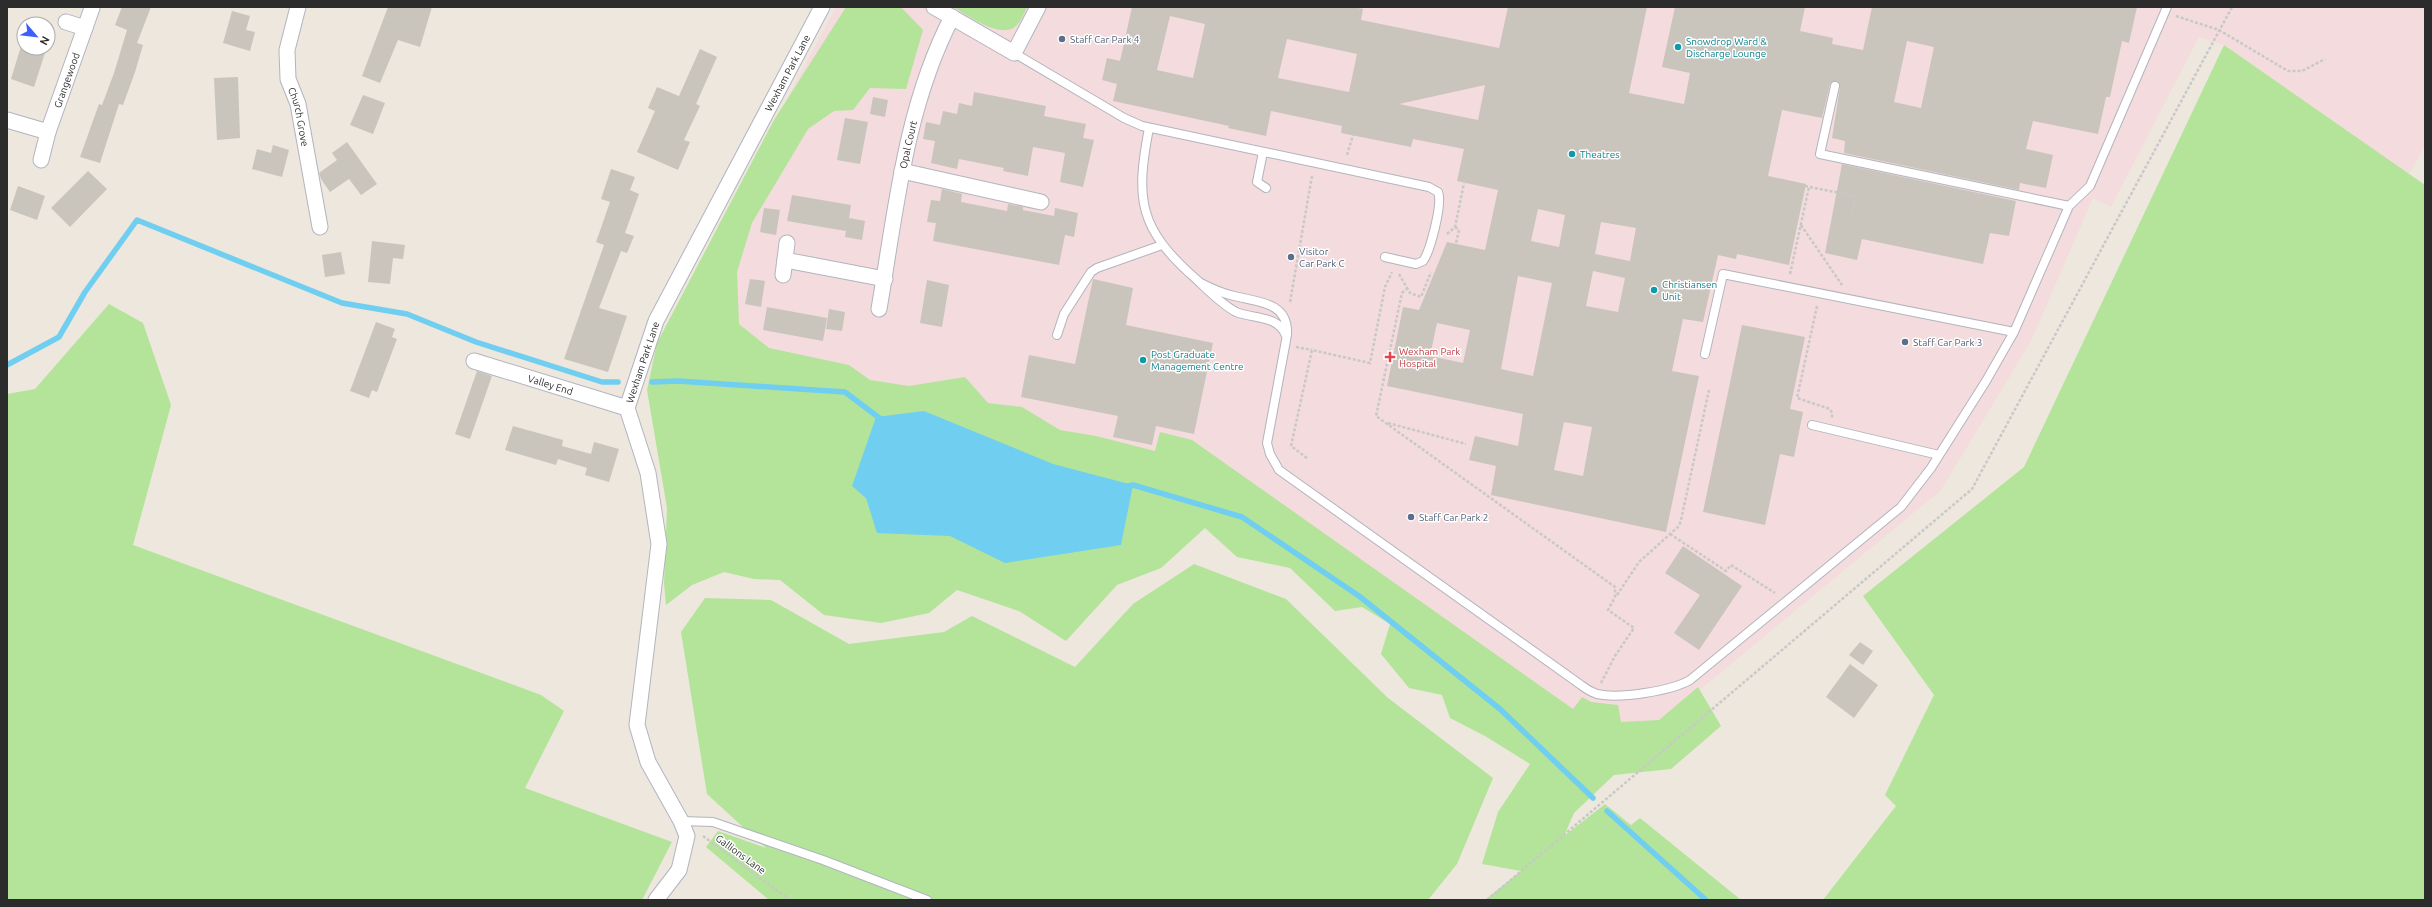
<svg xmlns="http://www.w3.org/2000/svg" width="2432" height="907" font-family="Ubuntu,sans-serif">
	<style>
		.medical { fill: #f4dbdd }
		.green { fill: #b3e49a }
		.water { fill: #70cef0 }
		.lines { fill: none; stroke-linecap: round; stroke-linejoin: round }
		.stream { stroke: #70cef0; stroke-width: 5.5 }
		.building { fill: #c9c5bc; fill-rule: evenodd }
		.lane-casing { stroke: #b2b4bf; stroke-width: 10 }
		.street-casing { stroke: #b2b4bf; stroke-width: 17 }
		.path { stroke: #c8c8c8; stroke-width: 2.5; stroke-dasharray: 3 2; stroke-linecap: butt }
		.lane { stroke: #fff; stroke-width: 8 }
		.street { stroke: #fff; stroke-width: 15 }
		.service-dot { fill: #5c6f8a; stroke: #fff; stroke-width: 1.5 }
		.culture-dot { fill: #0f9aa8; stroke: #fff; stroke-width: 1.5 }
		.health-dot { fill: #e0444e; stroke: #fff; stroke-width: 1.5 }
		.labels { text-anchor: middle; stroke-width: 3; stroke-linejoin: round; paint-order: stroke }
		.service-label { font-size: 10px; fill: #4e5e75; stroke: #fff; text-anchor: start }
		.culture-label { font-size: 10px; fill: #0d838f; stroke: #fff; text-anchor: start }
		.street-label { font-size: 10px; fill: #2c2c2c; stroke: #fff }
		.health-label { font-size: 10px; fill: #be3a42; stroke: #fff; text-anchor: start }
	</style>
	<rect width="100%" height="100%" fill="#ede7de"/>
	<path class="medical" d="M836,7H2425V146L2409,174L2224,45L2199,37L2111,207L2093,198L2031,341L1941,490L1661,722L1569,729L1198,468L687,335L671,317Z"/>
	<path class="green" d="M846,7H901L923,30L906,89L870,88L853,110L834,111L808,129L752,223L737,272L739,324L769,348L849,365L870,380L909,386L965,377L988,403L1022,407L1060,430L1096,436L1155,451L1160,432L1192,440L1573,709L1582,697L1591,702L1618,705L1621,722L1659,720L1698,687L1721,726L1671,769L1614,775L1574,813L1564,836L1605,804L1631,825L1640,818L1741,900H1485L1521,871L1482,864L1498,812L1530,764L1485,736L1450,718L1442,695L1409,688L1381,654L1390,624L1362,607L1335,611L1290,568L1237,557L1205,528L1161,568L1117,585L1066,641L1019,611L957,590L929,613L881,623L824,615L780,580L754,579L724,572L692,585L666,605L664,583L667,508L647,390L657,343L774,120Z
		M953,7H1027C1024,14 1021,21 1016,26C1001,40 967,15 953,7Z
		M2224,45L2425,185V900H1823L1896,806L1885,795L1934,695L1863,596L2024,467Z
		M109,304L143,323L171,405L133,545L541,695L564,711L525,788L672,842L642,900H7V394L35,389Z
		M1194,564L1286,599L1388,698L1493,778L1457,864L1428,900H769L706,847L718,831L766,848L707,794L681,632L705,598L771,600L849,644L944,632L972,616L1075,667L1133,604Z"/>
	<path class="water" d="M924,411L1053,464L1133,485L1121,545L1005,563L950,536L877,533L866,498L852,486L876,417Z"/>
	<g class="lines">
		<path class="stream" d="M7,365L59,337L85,292L137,220L342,303L407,314L476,342L602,382H618
			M652,382L678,381L845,392L882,420
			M1128,486L1133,485L1242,517L1359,596L1500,709L1593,798
			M1607,811L1706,900"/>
	</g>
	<path class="building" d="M122,7H151L137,43L143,45L135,72L123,105L119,104L100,163L80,157L99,104L102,105L114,73L127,30L115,25Z
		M388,7H432L420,47L398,40L380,83L362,76Z
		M1132,7H1352L1363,9L1361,20L1499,48L1508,7H1647L1629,93L1684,104L1690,73L1662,67L1675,7H1805L1800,31L1833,38L1832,44L1863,50L1872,7H2137L2129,43L2122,41L2110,97H2106L2098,134L2033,121L2026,149L2053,155L2046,188L2020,183L2019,190L1844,153L1845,141L1832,138L1840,87L1837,81L1830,84L1822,118L1782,110L1768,176L1806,184L1789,265L1737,254L1736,259L1718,255L1703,322L1683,319L1672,371L1699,376L1666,532L1491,495L1496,466L1469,460L1475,436L1518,446L1523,414L1387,386L1403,307L1419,310L1447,242L1485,250L1498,190L1457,181L1464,149L1413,139L1411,147L1341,133L1342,126L1271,111L1266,136L1228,128L1229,126L1113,101L1117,84L1102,80L1107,58L1120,61ZM1170,16L1205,24L1193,78L1157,70ZM1287,39L1357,54L1349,92L1278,78ZM1907,41L1934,47L1921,108L1894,102ZM1485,85L1478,120L1399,104ZM1538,209L1565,215L1559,247L1531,241ZM1601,222L1636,228L1630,261L1595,254ZM1593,271L1625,278L1618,312L1586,306ZM1518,276L1552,283L1533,376L1501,369ZM1437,323L1470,330L1463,363L1430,356ZM1564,422L1592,427L1583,476L1554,470Z
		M232,11L250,16L246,30L255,32L250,51L223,43Z
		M21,46L45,53L34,87L11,79Z
		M700,49L717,57L696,104L700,106L684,140L690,142L678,170L637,152L655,111L648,108L657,87L679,96Z
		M238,77L240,138L217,140L214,78Z
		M974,92L1046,106L1044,116L1086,124L1083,138L1094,140L1083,187L1060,182L1065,153L1033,147L1028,176L1003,171L1004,168L959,159L957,169L931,163L935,141L923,139L926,122L940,125L943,111L957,114L959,103L972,106Z
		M363,95L385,103L373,134L350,125Z
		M873,97L888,100L885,117L870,114Z
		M845,118L868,122L860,164L837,160Z
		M347,142L377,184L361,195L349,179L330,192L321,179L319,173L337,160L332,153Z
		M273,145L289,150L282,177L252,169L257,149L271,153Z
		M1842,164L2016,201L2009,236L1990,233L1983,264L1862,239L1857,260L1825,253Z
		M611,169L635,177L630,190L639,194L625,233L634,236L627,253L621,251L599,308L627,316L608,372L564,359L604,245L596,242L610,202L601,199Z
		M88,171L107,189L70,227L51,208Z
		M18,186L45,196L37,220L10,210Z
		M942,189L962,194L961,202L1007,211L1008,204L1023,207V210L1054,216L1055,208L1078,213L1074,237L1065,235L1059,265L933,241L936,223L927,222L931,200L940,201Z
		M792,195L851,205L849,218L865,221L862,240L845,237L846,231L787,221Z
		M764,208L780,210L776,235L760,232Z
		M372,241L405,245L403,259L393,258L390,284L368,282Z
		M341,252L345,274L325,277L322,255Z
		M750,279L765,281L761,307L745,304Z
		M1093,279L1133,288L1126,325L1213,343L1194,434L1156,426L1152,445L1113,437L1118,416L1021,397L1029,355L1075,364Z
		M927,280L949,285L942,327L920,323Z
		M767,307L827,318L823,341L763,330Z
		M829,309L845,312L842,331L826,329Z
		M376,322L395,329L392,337L397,339L377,392L372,390L369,398L350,391Z
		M1742,325L1805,337L1790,409L1803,412L1794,457L1780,454L1765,525L1703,512Z
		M477,371L492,376L470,439L455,434Z
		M513,426L563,440L562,446L591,454L594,442L619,449L609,482L585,475L587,468L558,459L556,465L505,450Z
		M1683,546L1742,586L1699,650L1674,633L1700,595L1665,573Z
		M1860,642L1873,651L1863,665L1849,655Z
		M1850,664L1878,685L1854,718L1826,697Z"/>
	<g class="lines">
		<defs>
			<path id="lane" d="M1014,53L1124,118L1142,126L1429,187L1438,192C1443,203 1430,252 1423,261L1416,264L1385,257
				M1835,86L1820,154L2069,206L2090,186L2167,7
				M1149,128C1135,200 1139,229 1196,279C1209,291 1221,304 1236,312C1253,319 1279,315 1286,336
				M1263,152L1257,182L1266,188
				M1199,282C1210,288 1221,293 1234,296C1258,302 1289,302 1287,335L1267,443L1270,454L1279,470L1581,685C1586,689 1591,692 1597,694C1620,699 1671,691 1690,680L1901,507L1931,468L1986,381L2014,332L2069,206
				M1057,335L1064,314L1091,272L1097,268L1162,245
				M1705,354L1723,274L2014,332
				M1812,425L1939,455
				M681,821L713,822L823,860L927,900"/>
			<g id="street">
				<path id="s1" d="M298,7L287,50L288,79L298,104L320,227"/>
				<path d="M934,7L1014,53L1038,7"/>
				<path d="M66,22L85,28"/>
				<path d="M7,120L48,132"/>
				<path id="s2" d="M41,160L48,132L92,8"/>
				<path d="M902,171L1041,202"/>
				<path d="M785,260L885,279"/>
				<path d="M783,275L787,243"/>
				<path id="s3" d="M879,309C896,210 905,108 952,17"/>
				<path id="s4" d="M474,361L627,408"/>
				<path id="s5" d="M656,900L679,870L687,836L681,821L648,762L637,725L659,544L648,473L627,408L656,321L822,7"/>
			</g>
		</defs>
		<use href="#lane" class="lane-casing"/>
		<use href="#street" class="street-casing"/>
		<path class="path" d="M2176,16L2219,30L2288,71H2302L2325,59
			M1347,155L1353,135
			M1805,186L1855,196L1852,214
			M1801,225L1842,285
			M1455,227L1459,230L1456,243
			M1447,234L1455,227L1464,183
			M1399,274L1410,293L1421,297L1431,272
			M1790,274L1809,187
			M1408,288L1402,293L1399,307L1376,416L1615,587V597L1608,610L1634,628L1615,656L1601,683
			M1290,302L1312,176
			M1817,306L1797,398L1830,409L1832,413V418
			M1296,347L1312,350
			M1388,423L1466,444
			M1307,458L1291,446L1312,350L1370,363L1385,287L1392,272
			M1670,534L1726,571L1731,565L1775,593
			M1617,595L1639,562L1679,526L1681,520L1709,390
			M703,836L790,900
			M1487,900L1972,489L2232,7"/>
		<use href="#lane" class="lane"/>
		<use href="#street" class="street"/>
	</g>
	<g class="service-dot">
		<circle cx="1062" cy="39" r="4"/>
		<circle cx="1291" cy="257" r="4"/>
		<circle cx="1905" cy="342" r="4"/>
		<circle cx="1411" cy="517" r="4"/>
	</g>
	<g class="culture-dot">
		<circle cx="1678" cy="47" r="4"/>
		<circle cx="1572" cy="154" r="4"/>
		<circle cx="1654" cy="290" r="4"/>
		<circle cx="1143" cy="360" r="4"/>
	</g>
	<path class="health-dot" d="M1388 351h4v4h4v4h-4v4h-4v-4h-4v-4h4z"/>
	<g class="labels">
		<g class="service-label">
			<text x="1070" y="43">Staff Car Park 4</text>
			<text x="1299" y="255">Visitor<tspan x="1299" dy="12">Car Park C</tspan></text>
			<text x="1913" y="346">Staff Car Park 3</text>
			<text x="1419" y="521">Staff Car Park 2</text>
		</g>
		<g class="culture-label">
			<text x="1686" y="45">Snowdrop Ward &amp;<tspan x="1686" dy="12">Discharge Lounge</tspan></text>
			<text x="1580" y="158">Theatres</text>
			<text x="1662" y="288">Christiansen<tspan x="1662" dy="12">Unit</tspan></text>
			<text x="1151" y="358">Post Graduate<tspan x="1151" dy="12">Management Centre</tspan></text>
		</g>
		<g class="street-label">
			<text dy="4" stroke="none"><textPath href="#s5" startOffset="890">Wexham Park Lane</textPath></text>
			<text dy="4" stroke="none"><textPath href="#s2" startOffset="84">Grangewood</textPath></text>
			<text dy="4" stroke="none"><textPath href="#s1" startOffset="113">Church Grove</textPath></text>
			<text dy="4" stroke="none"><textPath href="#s3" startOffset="167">Opal Court</textPath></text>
			<text dy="4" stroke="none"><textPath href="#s5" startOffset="566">Wexham Park Lane</textPath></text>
			<text dy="4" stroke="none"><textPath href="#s4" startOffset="80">Valley End</textPath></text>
			<text transform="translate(741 854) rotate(36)" y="4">Gallions Lane</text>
		</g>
		<g class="health-label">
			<text x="1399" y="355">Wexham Park<tspan x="1399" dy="12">Hospital</tspan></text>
		</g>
	</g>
	<rect width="2432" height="907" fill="none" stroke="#2c2c2c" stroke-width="16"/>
	<g transform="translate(36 36) rotate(118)"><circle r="19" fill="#ffffff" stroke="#ababab"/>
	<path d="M0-3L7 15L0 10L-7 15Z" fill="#3d60fc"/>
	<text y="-6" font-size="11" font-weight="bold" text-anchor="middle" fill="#2c2c2c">N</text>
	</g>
</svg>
